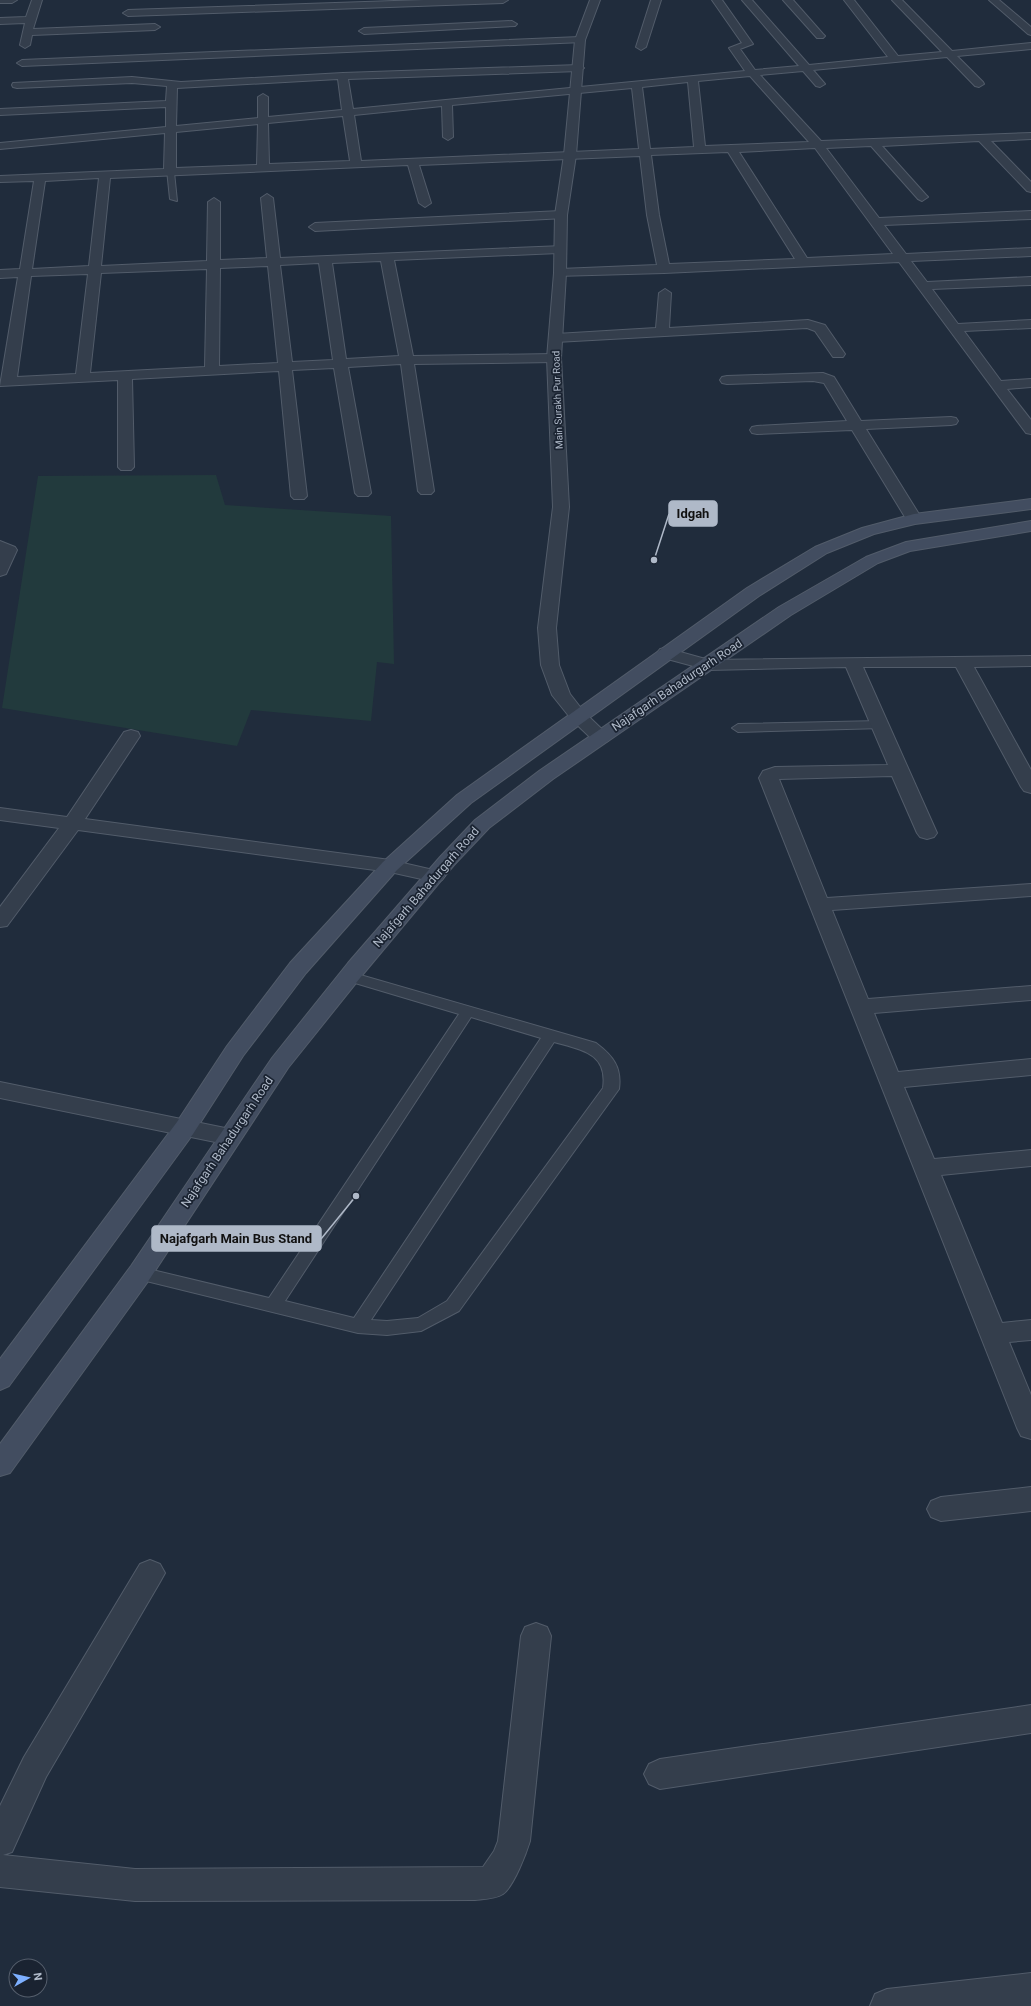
<svg xmlns="http://www.w3.org/2000/svg" width="1031" height="2006" font-family="Roboto,sans-serif">
	<style>
		.green { fill: #223a3d }
		.lines { fill: none; stroke-linecap: round; stroke-linejoin: round }
		.service-casing { stroke: #525c6a; stroke-width: 2 }
		.minor-casing { stroke: #525c6a; stroke-width: 2 }
		.tertiary-casing { stroke: #525c6a; stroke-width: 2 }
		.secondary-casing { stroke: #525c6a; stroke-width: 2 }
		.service { fill: #343e4c; fill-rule: evenodd }
		.minor { fill: #343e4c; fill-rule: evenodd }
		.tertiary { fill: #343e4c; fill-rule: evenodd }
		.secondary { fill: #424d60; fill-rule: evenodd }
		.labels { text-anchor: middle; stroke-width: 3.5; stroke-linejoin: round; paint-order: stroke }
		.far-street-label { font-size: 10px; fill: #afb9c8; stroke: #1a2331 }
		.street-label { font-size: 12px; fill: #afb9c8; stroke: #1a2331 }
		.leader { fill: none; stroke: #afb9c8; stroke-width: 1.5 }
		.callout-dot { fill: #afb9c8; stroke: #1a2331; stroke-width: 1.5 }
		.callout { fill: #afb9c8; stroke: #afb9c8; stroke-width: 1.5 }
		.callout-label { font-size: 13px; text-anchor: middle; font-weight: bold; fill: #111 }
	</style>
	<rect width="100%" height="100%" fill="#202c3c"/>
	<path class="green" d="M216,475L225,505L391,516L394,664L377,662L371,721L251,710L237,746L2,708L38,476Z"/>
	<g class="lines">
		<defs>
			<path id="service" d="M167,170L174,172L177,201L170,199Z
				M880,721L884,722L886,725L884,728L738,732L732,728L738,724Z
				M350,972L596,1043C613,1056 622,1067 619,1089L459,1311L421,1331L387,1335L358,1333L134,1278L131,1273L134,1268L140,1267L269,1298L459,1014L345,980L343,977L345,974ZM471,1017L541,1038L354,1318L285,1301ZM554,1042C582,1050 608,1053 603,1088L447,1301L418,1318L387,1321L371,1320Z"/>
			<path id="minor" d="M0,0H17L12,3H0Z
				M32,0H42L33,29L155,24L160,27L155,30L32,35L30,45L25,48L20,45L25,23L0,24V18L26,17Z
				M424,0H508L503,3L128,16L123,13L128,10Z
				M651,0H661L646,47L641,50L636,47Z
				M712,0H722L753,44L740,49L755,70L799,66L742,0H752L809,65L888,57L844,0H854L898,56L942,52L892,0H902L952,51L1031,43V49L957,56L983,82L984,84L979,87L975,86L947,57L813,70L825,84L820,87L816,86L803,71L760,75L821,141L1031,133V139L991,141L1031,182V192L1027,191L979,141L882,146L926,195L928,197L922,201L918,199L871,146L826,148L879,218L1031,211V219L884,225L906,254L1031,248V256L911,261L927,282L1031,277V285L932,289L958,324L1031,320V328L964,331L1001,381L1031,379V387L1007,389L1031,420V434L1026,433L899,262L664,273L556,276L554,273L560,269L657,265L647,215L640,156L419,165L431,203L425,207L419,203L408,165L110,178L101,266L207,261L208,202L214,198L220,202V260L267,258L261,198L267,194L273,198L280,258L563,246L565,249L563,252L559,253L394,260L413,356L554,354L559,355L561,358L559,361L554,362L414,364L434,491L431,494H421L418,491L401,364L348,367L371,493L368,496H358L355,493L334,368L292,370L307,496L304,499H294L291,496L279,371L132,379L134,467L131,470H121L118,467V380L0,386L18,277L0,278V270L20,269L34,181L0,182V176L164,169L165,133L0,149V143L166,127V107L0,115V109L166,101L167,86L132,83L17,88L13,87L12,85L13,83L132,77L181,82L343,73L579,65L584,68L579,71L348,79L353,109L745,71L729,48L742,43ZM750,76L809,142L705,146L698,81ZM338,79L342,110L268,117V97L263,94L258,97V118L176,126L177,88ZM688,82L694,147L650,149L642,87ZM632,88L639,149L361,161L354,115L442,106L443,137L448,140L453,137L452,105ZM343,116L350,161L269,164L268,123ZM258,124L257,165L176,168V132ZM815,148L893,254L807,258L739,152ZM728,152L795,259L669,264L659,215L651,155ZM99,178L89,266L32,269L45,181ZM381,261L399,356L346,359L332,263ZM319,263L333,360L292,362L280,265ZM268,266L278,363L219,366L220,268ZM207,269L205,367L90,373L101,273ZM88,274L76,374L17,377L31,276Z
				M783,0H793L823,34L825,36L823,38H817Z
				M989,0H999L1031,27V35L1028,34Z
				M512,21L517,24L515,26L364,34L359,31L364,28Z
				M580,37L583,38L585,40L583,42L22,66L17,63L22,60Z
				M561,211L565,212L567,215L565,218L315,231L309,227L315,223Z
				M665,289L671,293L669,328L808,320L825,325L845,354L843,357H833L815,331L807,328L556,342L551,341L549,338L551,335L556,334L656,328L659,293Z
				M823,373L834,377L861,421L951,417L956,418L958,421L956,424L951,425L866,429L922,519L920,522H908L852,430L757,434L752,433L750,430L752,427L757,426L847,421L824,383L813,381L727,384L722,383L720,380L722,377L727,376Z
				M0,541L15,547L17,550L6,574L0,576Z
				M666,648L709,660L1031,656V666L974,667L1031,770V793L1024,791L1021,787L956,667H863L937,833L934,837L927,839L920,837L917,833L892,776L779,779L827,898L1031,884V896L832,910L868,999L1031,986V1000L874,1013L898,1072L1031,1059V1075L904,1087L934,1159L1031,1150V1166L941,1175L1002,1323L1031,1320V1340L1009,1342L1031,1395V1439L1021,1436L1017,1428L759,778L763,771L775,767L888,765L846,667L708,670L660,657L657,653L660,649Z
				M131,730L138,732L140,736L85,819L390,860L442,872L445,876L442,880L435,882L390,872L78,830L7,926L0,927V907L59,828L0,820V808L67,817L124,732Z
				M0,1082L230,1129L238,1131L242,1137L238,1143L230,1145L0,1098Z
				M1031,1487V1511L941,1521L931,1517L927,1509L931,1501L941,1497Z
				M150,1560L160,1564L165,1573L160,1582L46,1777L12,1852L3,1855L135,1869L483,1867L494,1851L498,1841L521,1636L525,1627L536,1623L547,1627L551,1636L530,1841C526,1854 514,1886 503,1894C495,1899 484,1899 475,1900L135,1901L0,1887V1806L24,1757L140,1564Z
				M1031,1705V1733L660,1789L649,1784L644,1774L649,1764L660,1759Z
				M1031,1973V2006H870L875,1994L887,1989Z"/>
			<path id="tertiary" d="M590,0H600L585,40L576,155L567,215L566,273L561,358L569,507L556,628L559,665L570,694L584,712L610,737L608,741L601,743L594,741L572,720L552,695L541,665L538,628L553,507L547,358L554,273L555,215L564,155L575,40Z"/>
			<path id="secondary" d="M1031,499V509L915,524L874,534L827,553L759,596L471,803L397,870L306,973L243,1056L193,1134L9,1386L0,1390V1359L177,1122L227,1046L290,963L383,862L457,795L747,588L815,547L862,528L914,514Z
				M1031,521V531L910,551L878,563L791,615L553,779L489,828L454,865L364,973L288,1068L149,1280L10,1473L0,1476V1444L131,1266L272,1058L348,963L440,857L475,820L539,771L779,607L866,557L906,542Z"/>
		</defs>
		<use href="#service" class="service-casing"/>
		<use href="#minor" class="minor-casing"/>
		<use href="#tertiary" class="tertiary-casing"/>
		<use href="#secondary" class="secondary-casing"/>
		<use href="#service" class="service"/>
		<use href="#minor" class="minor"/>
		<use href="#tertiary" class="tertiary"/>
		<use href="#secondary" class="secondary"/>
	</g>
	<g class="labels">
		<g class="far-street-label">
			<text transform="translate(557 400) rotate(-92)" y="4">Main Surakh Pur Road</text>
		</g>
		<g class="street-label">
			<text transform="translate(677 685) rotate(-34)" y="4">Najafgarh Bahadurgarh Road</text>
			<text transform="translate(426 887) rotate(-49)" y="4">Najafgarh Bahadurgarh Road</text>
			<text transform="translate(227 1142) rotate(-56)" y="4">Najafgarh Bahadurgarh Road</text>
		</g>
	</g>
	<path class="leader" d="M654 560L669 514M356 1196L321 1239"/>
	<g class="callout-dot">
		<circle cx="654" cy="560" r="4"/>
		<circle cx="356" cy="1196" r="4"/>
	</g>
	<g class="callout">
		<rect x="669" y="501" width="48" height="25" rx="4"/>
		<rect x="152" y="1226" width="169" height="25" rx="4"/>
	</g>
	<g class="callout-label">
		<text x="693" y="518">Idgah</text>
		<text x="236" y="1243">Najafgarh Main Bus Stand</text>
	</g>
	<g transform="translate(28 1978) rotate(82)"><circle r="19" fill="#1a2331" stroke="#565f6d"/>
	<path d="M0-3L7 15L0 10L-7 15Z" fill="#7dafff"/>
	<text y="-6" font-size="11" font-weight="bold" text-anchor="middle" fill="#afb9c8">N</text>
	</g>
</svg>
